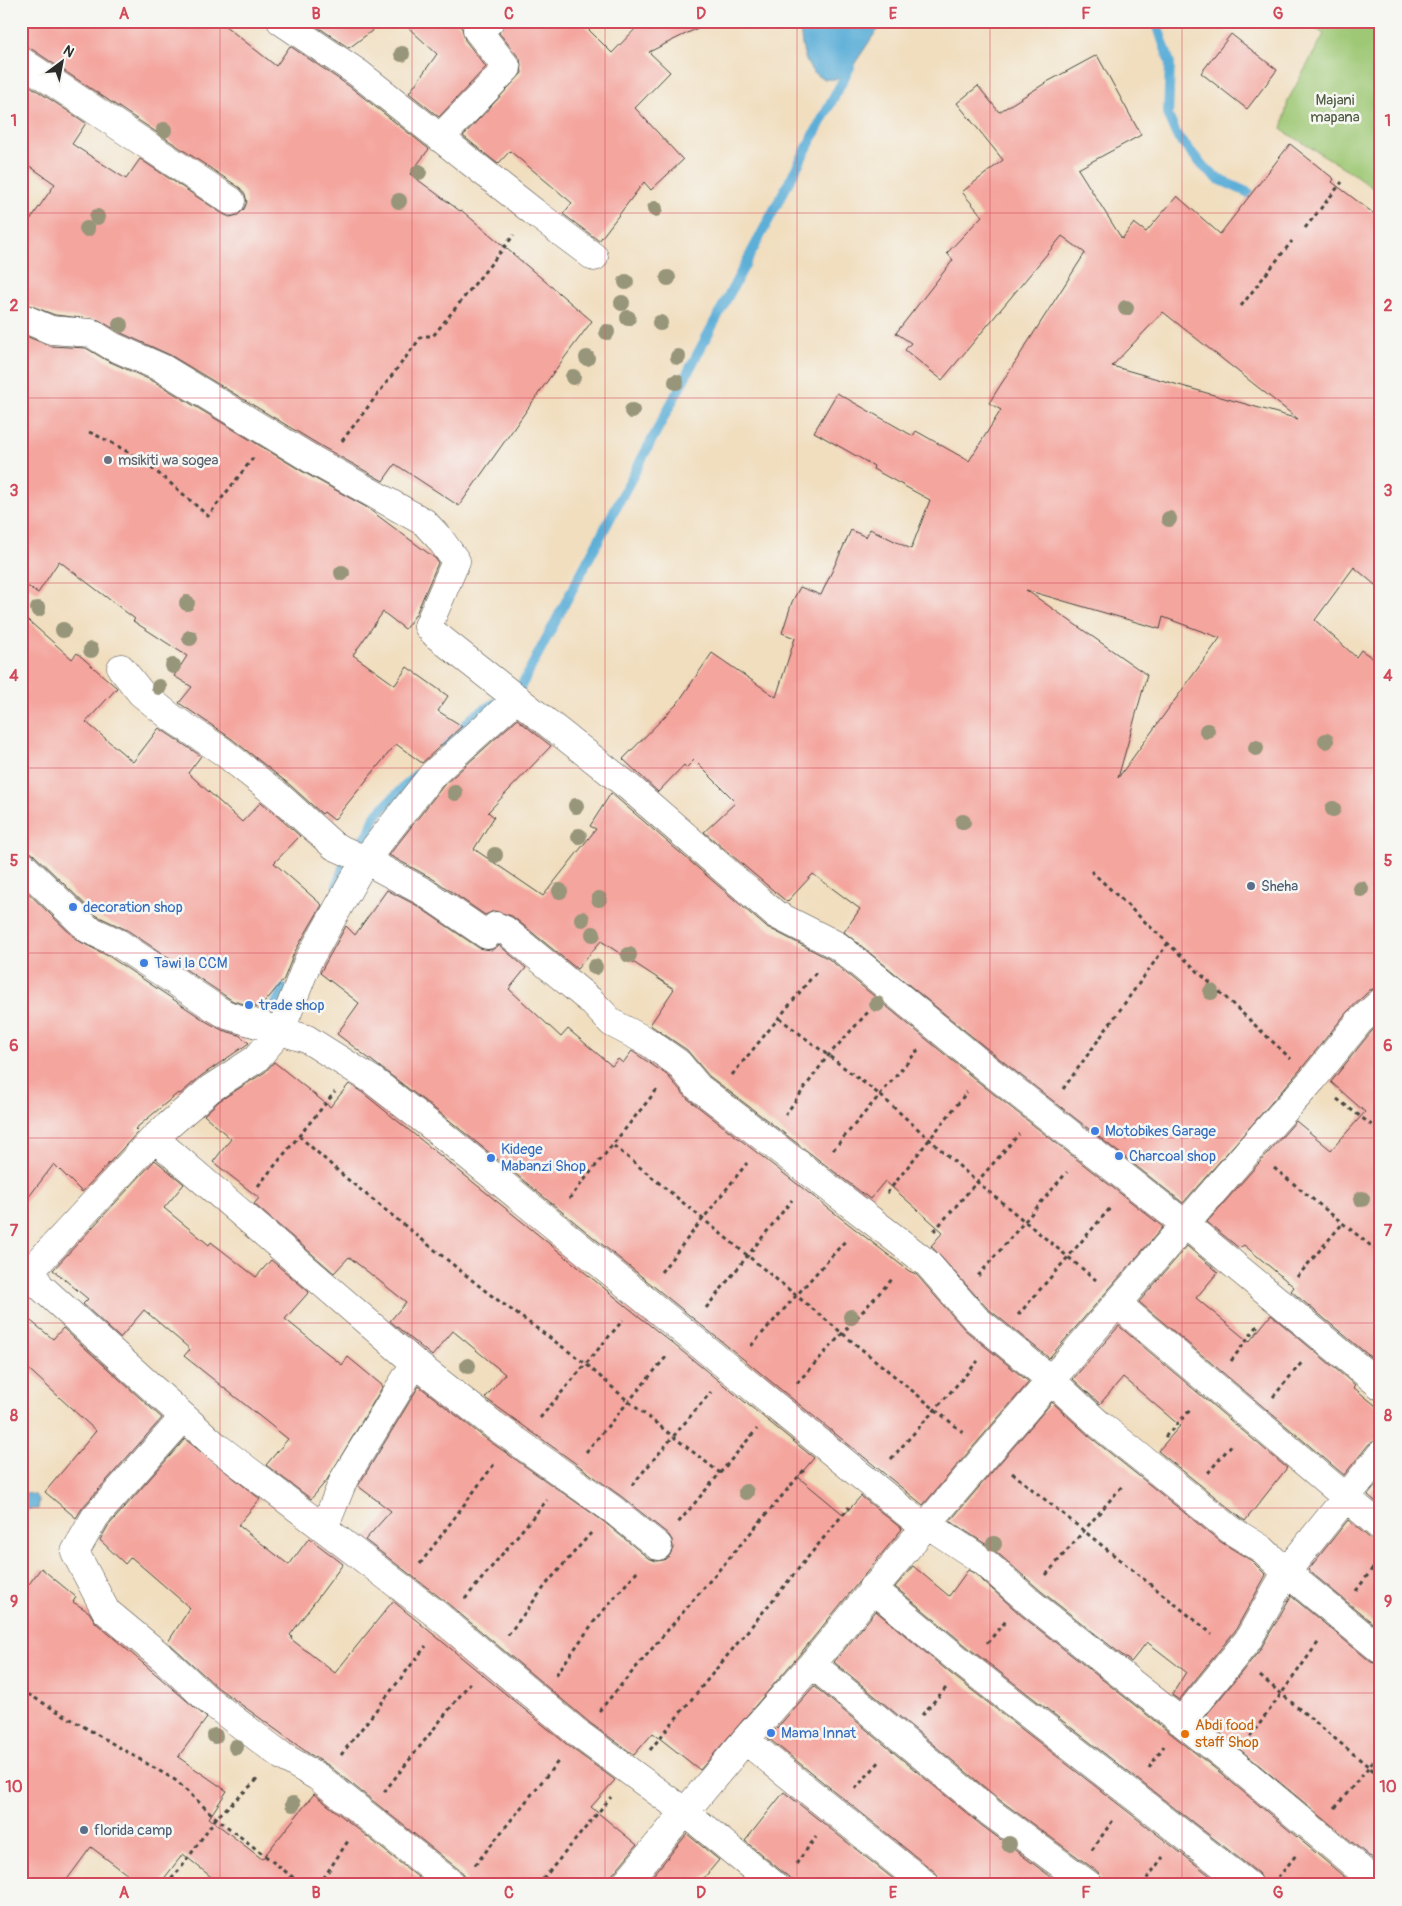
<svg xmlns="http://www.w3.org/2000/svg" width="1402" height="1906" font-family="Pangolin,sans-serif">
	<style>
		.green { fill: #9ec874; stroke: #647a50 }
		.water { fill: #5dafd8; stroke: #446d82 }
		.lines { fill: none; stroke-linecap: round; stroke-linejoin: round }
		.stream { stroke: #5dafd8; stroke-width: 10 }
		.building { fill: #f4a59e; fill-rule: evenodd }
		.minor-casing { stroke: #494641; stroke-width: 29 }
		.path { stroke: #494641; stroke-width: 3; stroke-dasharray: 4 4; stroke-linecap: butt }
		.minor { stroke: #fff; stroke-width: 28 }
		.tree { fill: #97957a }
		.grid { fill: none; stroke: #d1495b; stroke-width: 1; stroke-opacity: 0.55 }
		.worship-dot { fill: #6b7280; stroke: #f6f6f2; stroke-width: 2 }
		.service-dot { fill: #5c6f8a; stroke: #f6f6f2; stroke-width: 2 }
		.shop-dot { fill: #3f7fe0; stroke: #f6f6f2; stroke-width: 2 }
		.food-dot { fill: #e8710a; stroke: #f6f6f2; stroke-width: 2 }
		.labels { text-anchor: middle; stroke-width: 5; stroke-linejoin: round; paint-order: stroke }
		.park-label { font-size: 15px; fill: #4e5a41; stroke: #f6f6f2 }
		.worship-label { font-size: 15px; fill: #5b616d; stroke: #f6f6f2; text-anchor: start }
		.service-label { font-size: 15px; fill: #4e5e75; stroke: #f6f6f2; text-anchor: start }
		.shop-label { font-size: 15px; fill: #366cbe; stroke: #f6f6f2; text-anchor: start }
		.food-label { font-size: 15px; fill: #c56008; stroke: #f6f6f2; text-anchor: start }
		.neatline { fill: none; stroke: #d1495b; stroke-width: 2 }
		.grid-label { font-size: 16px; text-anchor: middle; font-weight: bold; fill: #d1495b }
	</style>
	<rect width="100%" height="100%" fill="#f6f6f2"/>
	<filter id="ink" filterUnits="userSpaceOnUse"><feTurbulence type="fractalNoise" baseFrequency=".02" numOctaves="2"/><feDisplacementMap in="SourceGraphic" scale="10" xChannelSelector="R" yChannelSelector="G"/><feConvolveMatrix kernelMatrix="1 2 1 2 8 2 1 2 1" color-interpolation-filters="sRGB"/></filter>
	<filter id="wash" filterUnits="userSpaceOnUse"><feTurbulence type="fractalNoise" baseFrequency=".0096" numOctaves="4" result="noise"/><feDisplacementMap in="SourceGraphic" scale="20" xChannelSelector="R" yChannelSelector="G"/><feGaussianBlur stdDeviation="1.12" result="paint"/><feColorMatrix in="noise" values="0 0 0 0 0 0 0 0 0 0 0 0 0 0 0 0 0 1.4 0 .05"/><feComposite in="paint" operator="in"/></filter>
	<g filter="url(#wash)">
		<rect width="100%" height="100%" fill="#f1debf"/>
		<path class="green" d="M1304,21H1381V194L1351,172L1282,130L1288,100L1324,34Z"/>
		<path class="water" d="M800,21H883L845,78C839,78 831,80 825,79C802,73 801,40 800,21Z
			M21,1492L35,1495L39,1499L38,1509H21Z"/>
		<g class="lines">
			<path class="stream" d="M1156,21L1170,63L1168,116L1177,136L1203,166L1218,179L1249,193L1259,206
				M512,693L520,688L850,67
				M446,745L474,716L495,703
				M337,885L347,858L369,833L375,816L416,775
				M272,1010L284,989"/>
		</g>
		<g id="blocks">
			<path class="building" d="M32,21H219L276,66L290,46L349,86L429,149L410,174L460,211L461,210L592,321L553,373L459,506L395,464L383,481L321,446L170,355L119,332L99,320L55,315L21,302V233L55,184L21,160V80L86,123L72,144L126,179L140,159L223,214L230,217L238,215L244,209L247,202L245,194L240,188L30,48L21,45V37Z
				M309,21H385L349,48Z
				M401,21H455L462,28L465,40L486,67L439,117L409,93L437,54Z
				M505,21H580L612,53L643,21H712L649,52L670,72L635,108L683,160L651,190L644,182L599,241L563,214L572,203L510,151L498,164L463,136L522,73L520,59L499,33Z
				M1231,34L1277,70L1247,109L1201,73Z
				M1097,55L1141,135L1078,169L1122,239L1134,223L1146,232L1177,196L1220,234L1290,144L1334,179L1332,182L1381,219V590L1354,567L1315,620L1356,657L1361,650L1381,664V987L1370,990L1347,1012L1301,1069L1183,1203L996,1056L844,932L860,909L813,874L787,902L704,832L736,802L694,760L686,768L684,765L658,792L623,759L677,704L712,653L776,697L795,638L782,633L792,602L800,587L821,595L851,530L866,537L870,529L911,549L930,500L873,469L874,466L814,432L837,393L913,436L916,431L969,461L1001,410L989,403L1085,253L1062,236L942,380L905,350L911,343L896,333L953,260L947,253L982,216L962,192L1003,160L957,103L978,86L999,112L1047,82ZM1163,312L1298,419L1112,366ZM1026,590L1160,629L1163,617L1220,638L1118,778L1147,675Z
				M21,334L50,346L86,348L106,360L155,382L305,473L366,507L436,559L438,563L416,614L405,629L383,612L353,655L395,685L407,667L448,696L438,711L462,726L422,763L396,744L334,820L324,812L322,814L290,785L232,739L179,703L192,687L174,676L187,656L133,621L135,619L59,561L38,593L21,582Z
				M21,614L72,659L77,653L117,688L86,722L133,762L159,728L201,756L188,773L242,822L261,802L300,836L274,863L322,905L294,953L284,979L260,1008L233,1001L127,930L97,916L32,853L21,849Z
				M517,719L551,746L488,812L494,817L474,849L543,896L596,829L590,826L611,793L765,926L829,959L976,1080L1163,1227L1049,1358L986,1307L931,1246L943,1232L885,1181L870,1199L709,1076L687,1050L650,1025L674,989L601,941L577,969L512,916L494,911L485,915L433,879L389,855L444,785Z
				M21,886L77,940L110,957L207,1022L222,1030L239,1035L249,1043L201,1076L180,1094L178,1093L135,1129L138,1132L82,1192L54,1164L21,1207Z
				M387,890L416,905L479,948L492,950L499,945L526,968L509,989L561,1037L568,1029L612,1066L618,1059L623,1063L632,1051L667,1075L688,1099L909,1271L916,1274L965,1330L1029,1382L923,1505L444,1116L337,1034L359,1003L320,973L346,926L355,935Z
				M1381,1023V1349L1373,1359L1291,1291L1294,1287L1244,1245L1239,1248L1207,1222L1296,1121L1331,1150L1365,1112L1331,1082L1370,1033Z
				M274,1062L330,1107L349,1084L363,1093L814,1458L798,1477L844,1515L861,1496L902,1529L800,1654L700,1770L653,1733L634,1755L590,1723L446,1602L365,1540L391,1511L358,1486L419,1386L485,1438L603,1521L648,1558L656,1561L664,1560L670,1555L673,1548L672,1540L668,1534L622,1497L485,1398L505,1374L453,1331L432,1356L390,1321L406,1302L349,1257L334,1273L254,1204L259,1198L213,1162L231,1139L204,1115L219,1101L265,1072Z
				M155,1160L184,1184L164,1208L209,1245L211,1242L256,1277L271,1260L309,1292L285,1319L342,1365L348,1357L383,1386L327,1480L311,1499L266,1465L288,1439L184,1356L190,1349L144,1310L120,1338L83,1304L88,1299L53,1270Z
				M1187,1246L1218,1272L1196,1298L1249,1342L1271,1315L1355,1385L1353,1387L1381,1410V1439L1369,1444L1344,1475L1139,1302Z
				M21,1313L53,1339L63,1328L162,1418L83,1507L76,1518L45,1492L96,1431L21,1362Z
				M1119,1326L1287,1468L1245,1521L1158,1451L1180,1426L1123,1377L1100,1404L1073,1379Z
				M1052,1402L1089,1436L1221,1542L1252,1561L1266,1575L1235,1631L1179,1700L1172,1695L1186,1672L1147,1642L1131,1662L1042,1592L993,1549L950,1521Z
				M185,1439L260,1499L238,1525L289,1565L309,1538L343,1564L290,1635L292,1637L291,1639L335,1673L393,1601L570,1747L615,1780L591,1807L637,1845L612,1875L609,1885H468L463,1873L328,1765L308,1753L217,1687L168,1642L190,1608L131,1557L125,1564L100,1540L108,1526Z
				M1381,1479V1506L1368,1495Z
				M1348,1520L1371,1539L1381,1542V1630L1308,1570Z
				M913,1566L949,1596L968,1570L974,1573L1022,1616L1222,1774L1354,1885H1263L1258,1873L970,1649L895,1587Z
				M41,1568L76,1597L73,1602L89,1612L96,1623L207,1718L178,1757L227,1791L209,1818L262,1859L314,1794L428,1885H221L183,1854L159,1885H141L91,1847L63,1885H21V1581L29,1584Z
				M1291,1596L1371,1662L1381,1665V1866L1203,1719L1260,1650Z
				M876,1611L950,1673L1222,1885H1104L1098,1872L1001,1801L834,1662Z
				M814,1686L981,1825L1062,1885H941L936,1873L768,1738Z
				M784,1792L901,1885H799L785,1874L745,1841Z
				M687,1834L719,1860L698,1885H645Z"/>
		</g>
	</g>
	<g filter="url(#ink)">
		<use href="#blocks" fill-opacity="0" stroke="#494641" stroke-width="1"/>
		<g class="lines">
			<defs>
				<path id="minor" d="M281,21L358,73L534,212L594,257
					M21,61L231,201
					M441,137L507,68L477,30L490,21
					M21,317L51,330L91,333L112,346L162,368L313,460L424,522L440,539L456,561L428,626L436,635L629,787L775,914L838,946L986,1068L1186,1225L1381,1386
					M121,668L141,693L172,718L222,751L280,797L334,846L365,860L424,892L487,935L496,926L505,930L591,1001L612,1023L648,1042L678,1063L698,1087L927,1263L975,1318L1051,1380L1099,1424L1231,1530L1262,1549L1286,1572L1381,1650
					M21,864L88,929L118,943L215,1008L227,1015L307,1039L372,1080L434,1128L924,1527
					M154,1138L210,1089L256,1059L281,1030L308,961L365,860L433,774L517,698
					M1120,1302L1128,1313L1381,1527
					M184,1417L95,1517L75,1552L106,1611L164,1659L207,1699L282,1756L318,1777L453,1885
					M927,1524L983,1561L1032,1604L1232,1762L1379,1885
					M324,1528L344,1479L415,1363
					M658,1546L612,1509L494,1425L415,1363L154,1138L36,1265L34,1276L40,1286L216,1446L436,1614L580,1735L685,1812L774,1885
					M872,1588L960,1661L1248,1885
					M812,1664L991,1813L1089,1885
					M1181,1722L1248,1640L1286,1572L1381,1454
					M745,1740L926,1885
					M624,1885L745,1740L812,1664L927,1524L1250,1149L1313,1079L1359,1022L1381,1002"/>
			</defs>
			<use href="#minor" class="minor-casing"/>
			<path class="path" d="M1305,228L1342,182
				M1241,306L1292,241
				M89,432C140,454 167,480 208,516L253,458
				M342,441L422,336H433L514,235
				M1091,871L1291,1059
				M779,1018L880,1095L977,1182L1096,1280
				M732,1075L818,970
				M1063,1089L1168,943
				M1337,1099L1381,1132
				M785,1115L827,1057L869,1011
				M299,1136L346,1178L488,1293L586,1364L629,1402L720,1473L678,1523
				M614,1146L965,1434
				M833,1150L918,1050
				M1274,1168L1381,1254
				M258,1186L335,1092
				M887,1193L967,1092
				M569,1199L659,1087
				M934,1231L1019,1134
				M661,1272L747,1163
				M978,1276L1067,1172
				M1297,1277L1343,1223
				M706,1308L792,1200
				M1018,1315L1112,1206
				M751,1346L847,1239
				M1231,1361L1259,1324
				M797,1383L894,1277
				M1273,1397L1303,1361
				M540,1418L623,1320
				M1165,1437L1192,1408
				M586,1452L666,1357
				M891,1459L978,1361
				M720,1473L757,1429
				M1012,1473L1212,1634
				M1208,1473L1233,1443
				M632,1485L711,1392
				M420,1564L495,1463
				M1046,1575L1123,1485
				M1356,1591L1380,1558
				M465,1599L547,1500
				M508,1635L549,1581L591,1533
				M987,1643L1006,1621
				M556,1675L593,1623L638,1570
				M1260,1676L1381,1777
				M21,1690L175,1780L216,1818L303,1885
				M599,1711L804,1470
				M922,1715L946,1688
				M1250,1737L1320,1640
				M650,1750L849,1507
				M341,1755L426,1646
				M1149,1768L1164,1746
				M855,1789L881,1760
				M384,1792L470,1683
				M1335,1808L1381,1752
				M1092,1850L1113,1820
				M796,1864L816,1837
				M475,1865L560,1759
				M1278,1878L1296,1855
				M166,1885L181,1868L216,1818L260,1777
				M319,1885L348,1841
				M538,1885L611,1797
				M1142,1885L1163,1857"/>
			<use href="#minor" class="minor"/>
		</g>
		<g class="tree">
			<circle cx="402" cy="54" r="8"/>
			<circle cx="164" cy="130" r="8"/>
			<circle cx="419" cy="172" r="8"/>
			<circle cx="399" cy="201" r="8"/>
			<circle cx="655" cy="209" r="8"/>
			<circle cx="97" cy="217" r="8"/>
			<circle cx="87" cy="229" r="8"/>
			<circle cx="668" cy="278" r="8"/>
			<circle cx="626" cy="282" r="8"/>
			<circle cx="622" cy="303" r="8"/>
			<circle cx="1126" cy="308" r="8"/>
			<circle cx="628" cy="318" r="8"/>
			<circle cx="660" cy="323" r="8"/>
			<circle cx="120" cy="325" r="8"/>
			<circle cx="607" cy="332" r="8"/>
			<circle cx="678" cy="357" r="8"/>
			<circle cx="587" cy="358" r="8"/>
			<circle cx="573" cy="377" r="8"/>
			<circle cx="676" cy="382" r="8"/>
			<circle cx="632" cy="411" r="8"/>
			<circle cx="1169" cy="519" r="8"/>
			<circle cx="342" cy="573" r="8"/>
			<circle cx="187" cy="603" r="8"/>
			<circle cx="38" cy="609" r="8"/>
			<circle cx="63" cy="630" r="8"/>
			<circle cx="190" cy="638" r="8"/>
			<circle cx="91" cy="650" r="8"/>
			<circle cx="173" cy="666" r="8"/>
			<circle cx="159" cy="687" r="8"/>
			<circle cx="1207" cy="731" r="8"/>
			<circle cx="1326" cy="741" r="8"/>
			<circle cx="1256" cy="748" r="8"/>
			<circle cx="455" cy="793" r="8"/>
			<circle cx="576" cy="806" r="8"/>
			<circle cx="1333" cy="809" r="8"/>
			<circle cx="963" cy="822" r="8"/>
			<circle cx="579" cy="836" r="8"/>
			<circle cx="495" cy="855" r="8"/>
			<circle cx="1361" cy="889" r="8"/>
			<circle cx="560" cy="891" r="8"/>
			<circle cx="599" cy="899" r="8"/>
			<circle cx="582" cy="919" r="8"/>
			<circle cx="593" cy="934" r="8"/>
			<circle cx="629" cy="955" r="8"/>
			<circle cx="595" cy="967" r="8"/>
			<circle cx="1211" cy="992" r="8"/>
			<circle cx="877" cy="1004" r="8"/>
			<circle cx="1362" cy="1199" r="8"/>
			<circle cx="851" cy="1317" r="8"/>
			<circle cx="468" cy="1366" r="8"/>
			<circle cx="746" cy="1492" r="8"/>
			<circle cx="994" cy="1544" r="8"/>
			<circle cx="215" cy="1736" r="8"/>
			<circle cx="236" cy="1747" r="8"/>
			<circle cx="293" cy="1804" r="8"/>
			<circle cx="1009" cy="1844" r="8"/>
		</g>
	</g>
	<path class="grid" d="M220,21V1885M412,21V1885M605,21V1885M797,21V1885M990,21V1885M1182,21V1885M21,213H1381M21,398H1381M21,583H1381M21,768H1381M21,953H1381M21,1138H1381M21,1323H1381M21,1508H1381M21,1693H1381"/>
	<circle class="worship-dot" cx="108" cy="460" r="5"/>
	<g class="service-dot">
		<circle cx="1251" cy="886" r="5"/>
		<circle cx="84" cy="1830" r="5"/>
	</g>
	<g class="shop-dot">
		<circle cx="73" cy="907" r="5"/>
		<circle cx="144" cy="963" r="5"/>
		<circle cx="249" cy="1005" r="5"/>
		<circle cx="1095" cy="1131" r="5"/>
		<circle cx="1119" cy="1156" r="5"/>
		<circle cx="491" cy="1158" r="5"/>
		<circle cx="771" cy="1733" r="5"/>
	</g>
	<circle class="food-dot" cx="1185" cy="1734" r="5"/>
	<g class="labels">
		<g class="park-label">
			<text x="1335" y="105">Majani<tspan x="1335" dy="17">mapana</tspan></text>
		</g>
		<g class="worship-label">
			<text x="118" y="465">msikiti wa sogea</text>
		</g>
		<g class="service-label">
			<text x="1261" y="891">Sheha</text>
			<text x="94" y="1835">florida camp</text>
		</g>
		<g class="shop-label">
			<text x="83" y="912">decoration shop</text>
			<text x="154" y="968">Tawi la CCM</text>
			<text x="259" y="1010">trade shop</text>
			<text x="1105" y="1136">Motobikes Garage</text>
			<text x="501" y="1154">Kidege<tspan x="501" dy="17">Mabanzi Shop</tspan></text>
			<text x="1129" y="1161">Charcoal shop</text>
			<text x="781" y="1738">Mama Innat</text>
		</g>
		<g class="food-label">
			<text x="1195" y="1730">Abdi food<tspan x="1195" dy="17">staff Shop</tspan></text>
		</g>
	</g>
	<rect width="1402" height="1906" fill="none" stroke="#f6f6f2" stroke-width="55"/>
	<g transform="translate(62 62) rotate(32)" stroke="#f6f6f2" stroke-width="4" paint-order="stroke">
	<path d="M0-4L9 19L0 12L-9 19Z" fill="#2b2b2b"/>
	<text y="-8" font-size="14" font-weight="bold" text-anchor="middle" fill="#2b2b2b">N</text>
	</g>
	<rect x="28" y="28" width="1346" height="1850" class="neatline"/>
	<g class="grid-label">
		<text x="124" y="19">A</text>
		<text x="316" y="19">B</text>
		<text x="509" y="19">C</text>
		<text x="701" y="19">D</text>
		<text x="893" y="19">E</text>
		<text x="1086" y="19">F</text>
		<text x="1278" y="19">G</text>
		<text x="14" y="126">1</text>
		<text x="1388" y="126">1</text>
		<text x="14" y="311">2</text>
		<text x="1388" y="311">2</text>
		<text x="14" y="496">3</text>
		<text x="1388" y="496">3</text>
		<text x="14" y="681">4</text>
		<text x="1388" y="681">4</text>
		<text x="14" y="866">5</text>
		<text x="1388" y="866">5</text>
		<text x="14" y="1051">6</text>
		<text x="1388" y="1051">6</text>
		<text x="14" y="1236">7</text>
		<text x="1388" y="1236">7</text>
		<text x="14" y="1421">8</text>
		<text x="1388" y="1421">8</text>
		<text x="14" y="1607">9</text>
		<text x="1388" y="1607">9</text>
		<text x="14" y="1792">10</text>
		<text x="1388" y="1792">10</text>
		<text x="124" y="1898">A</text>
		<text x="316" y="1898">B</text>
		<text x="509" y="1898">C</text>
		<text x="701" y="1898">D</text>
		<text x="893" y="1898">E</text>
		<text x="1086" y="1898">F</text>
		<text x="1278" y="1898">G</text>
	</g>
</svg>
